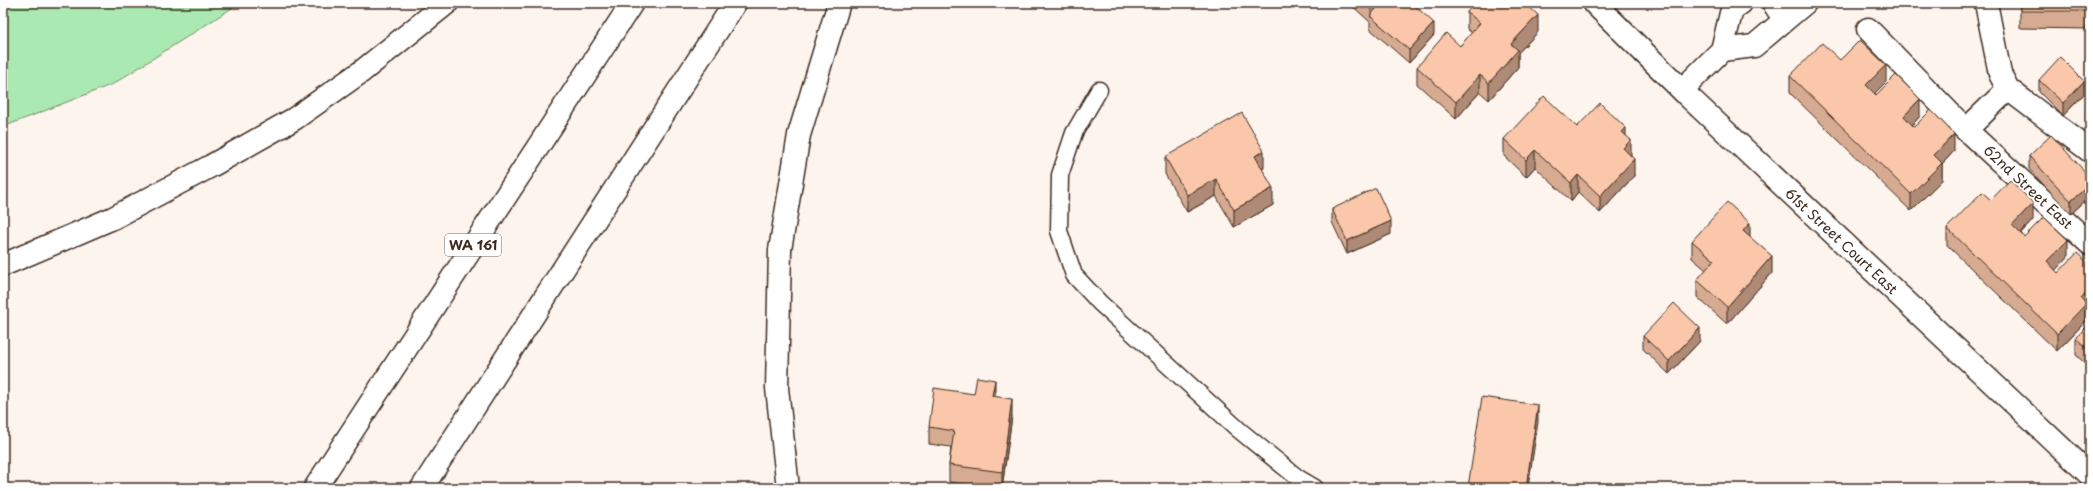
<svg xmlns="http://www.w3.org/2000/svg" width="2093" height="491" font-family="'Playpen Sans',sans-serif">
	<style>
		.green { fill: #aaeab2; stroke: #728a68 }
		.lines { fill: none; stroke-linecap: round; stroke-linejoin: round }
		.service-casing { stroke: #3b2a1e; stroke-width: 19 }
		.minor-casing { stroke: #3b2a1e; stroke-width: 25 }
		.motorway-casing { stroke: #3b2a1e; stroke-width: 25 }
		.service { stroke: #fff; stroke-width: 16 }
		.minor { stroke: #fff; stroke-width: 22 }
		.motorway { stroke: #fff; stroke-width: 22 }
		.wall { fill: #d7ab92; stroke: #3b2a1e }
		.shaded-wall { fill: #af8b77; stroke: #3b2a1e }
		.building { fill: #fac7aa; stroke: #3b2a1e }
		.labels { text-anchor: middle; stroke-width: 3.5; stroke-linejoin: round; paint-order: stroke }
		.shield { fill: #fff; stroke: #766a62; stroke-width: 1 }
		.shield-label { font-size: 13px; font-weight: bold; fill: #3b2a1e }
		.street-label { font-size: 14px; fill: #3b2a1e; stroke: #fff }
	</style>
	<rect width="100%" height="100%" fill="#fef4ee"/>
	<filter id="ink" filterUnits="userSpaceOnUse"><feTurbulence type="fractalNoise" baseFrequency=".025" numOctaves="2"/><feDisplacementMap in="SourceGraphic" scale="8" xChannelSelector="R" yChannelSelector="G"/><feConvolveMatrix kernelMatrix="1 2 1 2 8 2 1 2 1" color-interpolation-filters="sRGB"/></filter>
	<g filter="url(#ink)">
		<path class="green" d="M3,3H240L113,84L3,127Z"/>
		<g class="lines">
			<defs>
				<path id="service" d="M1770,3L1782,22
					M1099,90L1074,133L1060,175L1059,231L1074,275L1100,303L1239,430L1298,478L1315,488"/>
				<path id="minor" d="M1986,3L2000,74L2008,89L2090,151
					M1595,4L1691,99L2090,475
					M1868,29L1966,130L2008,89
					M1722,50L1754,46L1805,3
					M1682,90L1722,50L1732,9L1741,3
					M1966,130L2090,244"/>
				<path id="motorway" d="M3,265L113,218L211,166L294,119L361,72L447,3
					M315,488L632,3
					M422,488L735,3
					M788,488L777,388L780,250L799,135L839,3"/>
			</defs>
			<use href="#service" class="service-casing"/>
			<use href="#minor" class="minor-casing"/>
			<use href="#motorway" class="motorway-casing"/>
			<use href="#service" class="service"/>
			<use href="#minor" class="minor"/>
			<use href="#motorway" class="motorway"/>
		</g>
		<path class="wall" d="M1349,3H1412L1434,35L1409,63L1370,29V22Z
			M2020,3H2090V29L2020,28Z
			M1467,12L1538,32L1518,53V67L1489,100L1480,92L1456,119L1417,84V67L1460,46L1472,33L1467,29Z
			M1790,76L1886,82L1875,93L1876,95L1920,116L1912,125L1914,127L1954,151L1942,164V180L1911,211L1790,93Z
			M2039,80L2084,94L2063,116L2039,92Z
			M2090,103V130L2086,127V110Z
			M1577,127L1626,136L1634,176L1600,213L1578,192L1571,201L1535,167L1526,177L1504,156V139Z
			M2029,156L2090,177V196L2071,214L2029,169Z
			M1165,157L1264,168L1262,169L1273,205L1234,227L1216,196L1187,212L1165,174Z
			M1991,200L2033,220L2021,233L2024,237L2068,257L2055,270L2058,273L2090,265V305L2086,309V321L2057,351L1947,245V228Z
			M1332,209L1391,234L1347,254L1332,222Z
			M1750,237L1772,273L1727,324L1697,297V280L1706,270L1692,258V241Z
			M2090,323V368L2076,355V338Z
			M1643,336L1700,341L1669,374L1643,349Z
			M974,394L995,396L1012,416L1002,488H992L949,482V465L951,447L929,444V427Z"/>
		<path class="shaded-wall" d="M1374,3H1390L1371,18V6Z
			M1538,15V32L1518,53V67L1489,100V83L1511,44Z
			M1434,23V35L1409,63V50Z
			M1886,65V82L1866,102V85Z
			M1480,75V92L1456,119V102Z
			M2084,81V94L2063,116V103Z
			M1920,99V116L1904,134V116Z
			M1626,128V145L1631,140V157L1623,165L1622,132Z
			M1954,134V151L1942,164V180L1911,211V194L1934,155Z
			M1535,150V167L1526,177V160Z
			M1264,151V168L1255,173V156Z
			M1634,159V176L1600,213V196Z
			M1578,175V192L1571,201V183Z
			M1216,179V196L1187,212V195Z
			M2090,184V196L2071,214V201Z
			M1273,188V205L1234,227V210Z
			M2033,203V220L2012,242V225Z
			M1391,221V234L1347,254V241Z
			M1750,223V240L1743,231Z
			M2068,240V257L2047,279V261Z
			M1772,256V273L1727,324V307Z
			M2090,288V305L2086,309V321L2057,351V334L2081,298Z
			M1700,328V341L1669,374V361Z
			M995,380V397L992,396Z
			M1012,399V416L1002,488V472Z
			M1538,405V422L1528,488H1526Z"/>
		<path class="building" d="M1368,3H1374L1371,6Z
			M1381,3H1412L1434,23L1409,50L1370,16Z
			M1475,3H1525L1538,15L1511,44L1518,50L1489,83L1480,75L1456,102L1417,67L1446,33L1460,46L1480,23L1467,12Z
			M2020,3H2090V11H2020Z
			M1860,40L1886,65L1866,85L1876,95L1896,75L1920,99L1904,116L1914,127L1931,110L1954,134L1934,155L1942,163L1911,194L1790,76L1822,43L1840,60Z
			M2060,57L2084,81L2063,103L2039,80Z
			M1544,96L1577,127L1600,103L1626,128L1622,132L1631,140L1623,148L1634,159L1600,196L1578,175L1571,183L1535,150L1526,160L1504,139Z
			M2090,103V113L2086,110Z
			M1242,113L1264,151L1255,156L1273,188L1234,210L1216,179L1187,195L1165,157Z
			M2051,135L2090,177V184L2071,201L2029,156Z
			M2010,180L2033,203L2012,225L2024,237L2044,217L2068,240L2047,261L2058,273L2077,253L2090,265V288L2081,298L2086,304L2057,334L1947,228L1982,192L1991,200Z
			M1376,188L1391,221L1347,241L1332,209Z
			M1727,202L1750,223L1743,231L1772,256L1727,307L1697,280L1714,260L1692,241Z
			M1674,303L1700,328L1669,361L1643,336Z
			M2090,323V351L2076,338Z
			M977,377L995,380L992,396L1012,399L1002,472L949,465L954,431L929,427L934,388L974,394Z
			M1482,397L1538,405L1526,488H1475L1468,487Z"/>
	</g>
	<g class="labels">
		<rect class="shield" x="445" y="234" width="56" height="22" rx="3"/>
		<g class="shield-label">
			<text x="473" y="250">WA 161</text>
		</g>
		<g class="street-label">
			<text transform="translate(2028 187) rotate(43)" y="5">62nd Street East</text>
			<text transform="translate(1841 241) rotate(43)" y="5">61st Street Court East</text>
		</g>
	</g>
	<rect width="2093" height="491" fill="none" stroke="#fff" stroke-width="16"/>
	<rect x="8" y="8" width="2077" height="475" fill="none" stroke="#3b2a1e" stroke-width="1.5" filter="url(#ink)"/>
</svg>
